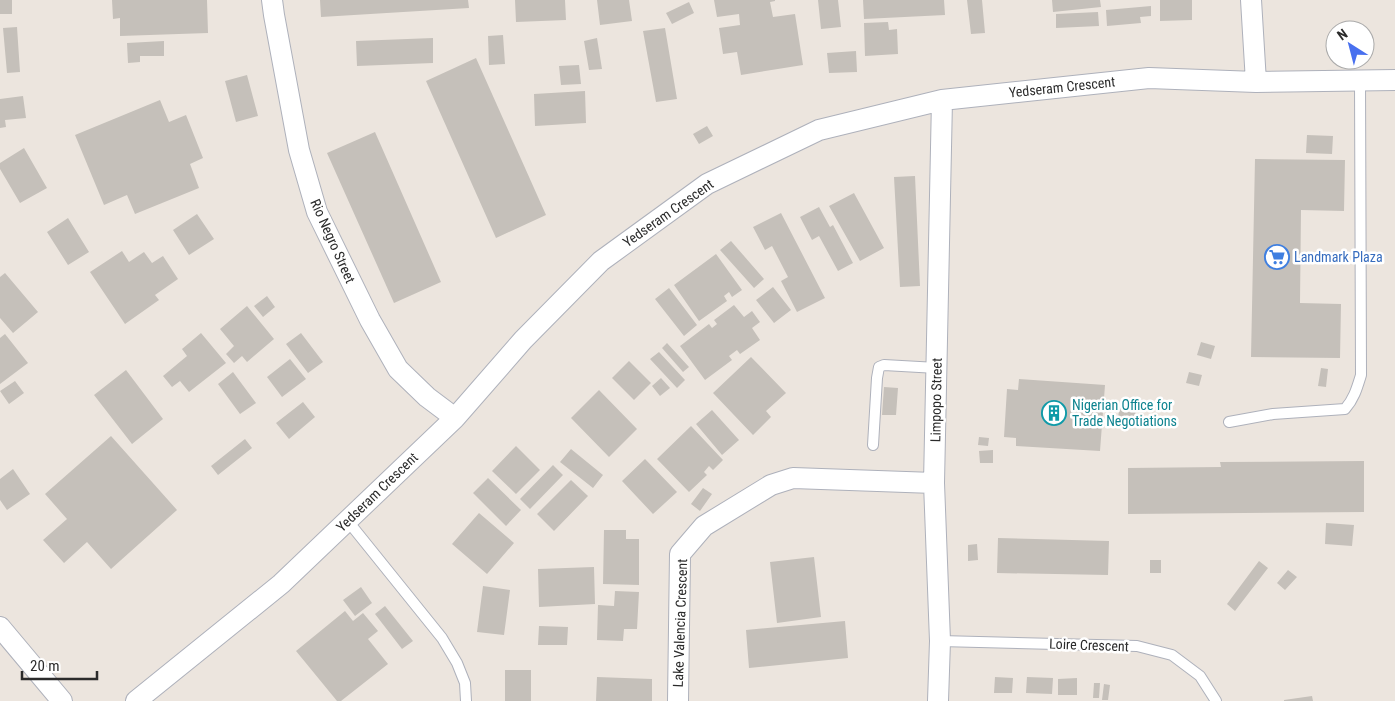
<svg xmlns="http://www.w3.org/2000/svg" width="1395" height="701" font-family="'Roboto Condensed',sans-serif">
	<style>
		.building { fill: #c5c0ba }
		.lines { fill: none; stroke-linecap: round; stroke-linejoin: round }
		.service-casing { stroke: #aeb1bb; stroke-width: 12 }
		.minor-casing { stroke: #aeb1bb; stroke-width: 22 }
		.service { stroke: #fff; stroke-width: 10 }
		.minor { stroke: #fff; stroke-width: 20 }
		.labels { text-anchor: middle; stroke-width: 5; stroke-linejoin: round; paint-order: stroke }
		.street-label { font-size: 14px; fill: #2b2b2b; stroke: #fff }
		.shop-label { font-size: 14px; fill: #366cbe; stroke: #fff; text-anchor: start }
		.culture-label { font-size: 14px; fill: #0d838f; stroke: #fff; text-anchor: start }
	</style>
	<rect width="100%" height="100%" fill="#ece5de"/>
	<path class="building" d="M0,0H12V14H0Z
		M112,0H207L208,33L120,36V18L113,19Z
		M320,0H468L469,8L321,17Z
		M515,0H565L566,20L516,22Z
		M597,0H629L632,21L600,25Z
		M714,0H775V1L770,2L773,17L795,14L803,65L741,75L737,52L723,54L719,28L740,25L739,14L717,17Z
		M818,0H838L841,27L821,29Z
		M863,0H944L945,15L864,19Z
		M967,0H982L985,33L971,34Z
		M1052,0H1100L1101,7L1053,12Z
		M1160,0H1192V20L1160,21Z
		M689,2L694,13L672,24L666,13Z
		M1151,6V16L1140,17L1141,23L1107,26L1106,10Z
		M1098,12L1099,26L1056,28V14Z
		M888,22L889,30L897,29L898,54L865,56L864,23Z
		M17,27L20,72L7,73L3,28Z
		M665,28L677,99L656,102L643,31Z
		M503,35L505,64L489,65L488,36Z
		M433,38V63L357,66L356,41Z
		M597,38L602,69L589,70L584,41Z
		M164,41V56H140V62L128,63L127,43Z
		M856,51L857,72L829,73L827,53Z
		M476,58L546,215L496,238L426,81Z
		M579,65L581,84L561,85L559,66Z
		M247,75L258,116L236,122L225,81Z
		M585,91L586,123L535,126L534,94Z
		M23,96L26,118L5,120L6,127L0,128V99Z
		M160,100L169,122L186,115L203,158L190,164L199,188L135,214L127,195L104,205L75,135Z
		M707,126L713,136L699,144L693,134Z
		M375,132L441,282L394,303L327,153Z
		M1307,135L1333,136L1332,154L1306,153Z
		M24,148L47,188L20,203L0,169V163Z
		M1255,159L1345,160L1344,211L1301,210L1300,303L1341,304L1340,358L1251,357Z
		M915,176L920,286L900,287L894,177Z
		M854,193L884,248L860,261L829,206Z
		M819,207L830,227L833,225L853,263L838,271L819,236L812,240L800,217Z
		M781,213L825,298L797,312L781,281L788,277L772,246L765,250L753,227Z
		M197,214L214,239L189,255L173,230Z
		M68,218L89,252L68,265L47,232Z
		M731,241L764,279L754,288L720,250Z
		M122,251L129,262L144,252L152,263L163,256L178,279L155,295L159,300L125,324L90,272Z
		M716,254L742,290L732,297L729,292L724,296L727,301L699,321L674,285Z
		M5,273L38,312L13,333L0,318V277Z
		M773,287L791,310L774,323L756,300Z
		M669,288L697,325L684,336L655,299Z
		M267,296L275,307L263,317L254,306Z
		M734,305L744,317L752,311L760,322L752,328L760,340L740,354L737,350L729,356L732,360L705,380L680,346L709,324L712,328L717,324L714,320Z
		M247,306L274,339L247,362L242,356L234,363L226,354L234,346L220,329Z
		M201,333L226,363L189,392L180,381L172,387L163,376L187,356L182,349Z
		M301,333L323,362L308,373L286,344Z
		M5,334L28,363L0,384V338Z
		M1201,342L1215,346L1211,359L1197,355Z
		M667,343L689,367L683,372L662,348Z
		M659,352L685,380L677,388L650,359Z
		M751,357L786,393L766,411L771,417L753,435L713,393Z
		M290,359L306,379L282,397L267,377Z
		M629,361L651,383L634,400L612,378Z
		M1321,368L1328,369L1326,387L1318,386Z
		M126,370L163,419L132,444L94,395Z
		M233,372L256,403L240,414L218,384Z
		M1189,372L1202,375L1199,386L1186,383Z
		M661,378L670,388L660,396L652,386Z
		M1019,379L1105,385L1100,451L1016,446V438L1004,437L1007,389L1018,390Z
		M15,381L24,393L9,404L0,391Z
		M884,387L898,388L896,415H882Z
		M599,390L637,429L609,457L571,418Z
		M303,402L315,417L289,439L276,423Z
		M1120,404L1136,405L1135,419L1118,418Z
		M712,410L739,440L722,455L696,424Z
		M691,426L723,460L713,470L709,466L704,472L707,475L689,492L657,459Z
		M111,436L177,510L111,569L87,542L64,563L43,540L67,519L45,494Z
		M979,437L989,438L988,446L978,445Z
		M245,439L252,448L218,475L211,466Z
		M516,446L540,470L516,494L492,471Z
		M571,449L603,475L593,488L560,462Z
		M993,450V463H980L979,451Z
		M645,459L677,492L653,514L622,481Z
		M1364,461V512L1128,514V468L1221,467L1220,462Z
		M553,465L563,475L530,509L520,499Z
		M13,469L30,494L7,510L0,500V479Z
		M488,478L521,510L506,526L473,493Z
		M571,480L588,496L554,531L537,514Z
		M703,488L712,494L700,511L691,504Z
		M479,513L514,543L487,574L452,544Z
		M1326,523L1354,525L1352,546L1325,544Z
		M604,530H626V539H639V585L603,584Z
		M998,538L1109,541L1108,575L997,573Z
		M977,544L978,560L968,561V545Z
		M814,557L821,617L777,623L770,562Z
		M1150,560H1161V573H1150Z
		M1259,561L1268,568L1235,611L1227,604Z
		M594,567L595,604L539,607L538,569Z
		M1288,570L1297,577L1285,590L1277,583Z
		M483,586L510,590L504,635L477,632Z
		M361,587L372,603L355,616L343,600Z
		M615,591L639,592L637,629H624L623,641L597,640L598,605L614,606Z
		M385,606L413,641L402,649L375,614Z
		M345,611L353,621L363,613L378,631L368,639L388,664L341,701H337L296,651Z
		M845,621L848,658L749,668L746,630Z
		M539,626L568,627L567,645H538Z
		M505,670H531V701H505Z
		M597,677L652,679V701H596Z
		M995,677L1013,678L1012,693H994Z
		M1027,677L1053,678L1052,694L1026,693Z
		M1077,678V695H1058V679Z
		M1094,683H1100L1099,698H1093Z
		M1104,684L1110,685L1108,700H1102Z
		M1312,696L1313,701H1284V700Z"/>
	<g class="lines">
		<defs>
			<path id="service" d="M1229,422L1273,414L1345,409C1354,399 1357,388 1361,375L1360,80
				M873,445L877,378L879,367L884,365L937,368
				M347,520L442,638L457,663L465,683L466,701
				M940,641L1137,646L1172,655L1200,676L1216,701"/>
			<path id="minor" d="M272,0L274,15L299,150L317,212L370,320L398,369L427,397L455,418
				M1251,0L1256,82
				M0,627L62,701
				M136,701L281,584L455,418L523,340L601,261L707,184L819,130L942,100L1149,78L1256,82L1395,80
				M678,701L680,554L704,526L771,485L793,478L934,483
				M938,701L940,641L934,483L942,100"/>
		</defs>
		<use href="#service" class="service-casing"/>
		<use href="#minor" class="minor-casing"/>
		<use href="#service" class="service"/>
		<use href="#minor" class="minor"/>
	</g>
	<defs>
		<symbol id="supermarket-ring" viewBox="-11 -11 22 22"><circle r="9.5" fill="#fff" stroke="#3f7fe0" stroke-width="1.5"/><path d="M-6-5.5h2.5l.6 2H6L4.5 2H-2.5L-4.4-4H-6ZM-1.5 3.2a1.3 1.3 0 1 0 .1 0ZM3 3.2a1.3 1.3 0 1 0 .1 0Z" fill="#3f7fe0"/></symbol>
		<symbol id="building-ring" viewBox="-11 -11 22 22"><circle r="9.5" fill="#fff" stroke="#0f9aa8" stroke-width="1.5"/><path d="M-4-6H4V6H1V3H-1V6H-4ZM-2.5-4.3h1.7v1.8h-1.7ZM.8-4.3h1.7v1.8H.8ZM-2.5-1h1.7V.8h-1.7ZM.8-1h1.7V.8H.8Z" fill="#0f9aa8"/></symbol>
	</defs>
	<g fill-rule="evenodd">
		<use href="#supermarket-ring" x="1263" y="243" width="28" height="28"/>
		<use href="#building-ring" x="1040" y="399" width="28" height="28"/>
	</g>
	<g class="labels">
		<g class="street-label">
			<text transform="translate(1062 87) rotate(-6)" y="5">Yedseram Crescent</text>
			<text transform="translate(668 213) rotate(-35)" y="5">Yedseram Crescent</text>
			<text transform="translate(333 241) rotate(66)" y="5">Rio Negro Street</text>
			<text transform="translate(936 400) rotate(-89)" y="5">Limpopo Street</text>
			<text transform="translate(377 492) rotate(-44)" y="5">Yedseram Crescent</text>
			<text transform="translate(680 623) rotate(-88)" y="5">Lake Valencia Crescent</text>
			<text transform="translate(1089 645) rotate(2)" y="5">Loire Crescent</text>
		</g>
		<g class="shop-label">
			<text x="1294" y="262">Landmark Plaza</text>
		</g>
		<g class="culture-label">
			<text x="1072" y="410">Nigerian Office for<tspan x="1072" dy="16">Trade Negotiations</tspan></text>
		</g>
	</g>
	<g transform="translate(1350 45) rotate(324)"><circle r="24" fill="#ffffff" stroke="#aaaaaa"/>
	<path d="M0-4L9 19L0 12L-9 19Z" fill="#4870ef"/>
	<text y="-8" font-size="14" font-weight="bold" text-anchor="middle" fill="#2b2b2b">N</text>
	</g>
	<path d="M22 671v8h75v-8" fill="none" stroke="#2b2b2b" stroke-width="2.5"/>
	<text x="30" y="671" font-size="15" fill="#2b2b2b" stroke="#ffffff" stroke-width="4" paint-order="stroke">20 m</text>
</svg>
